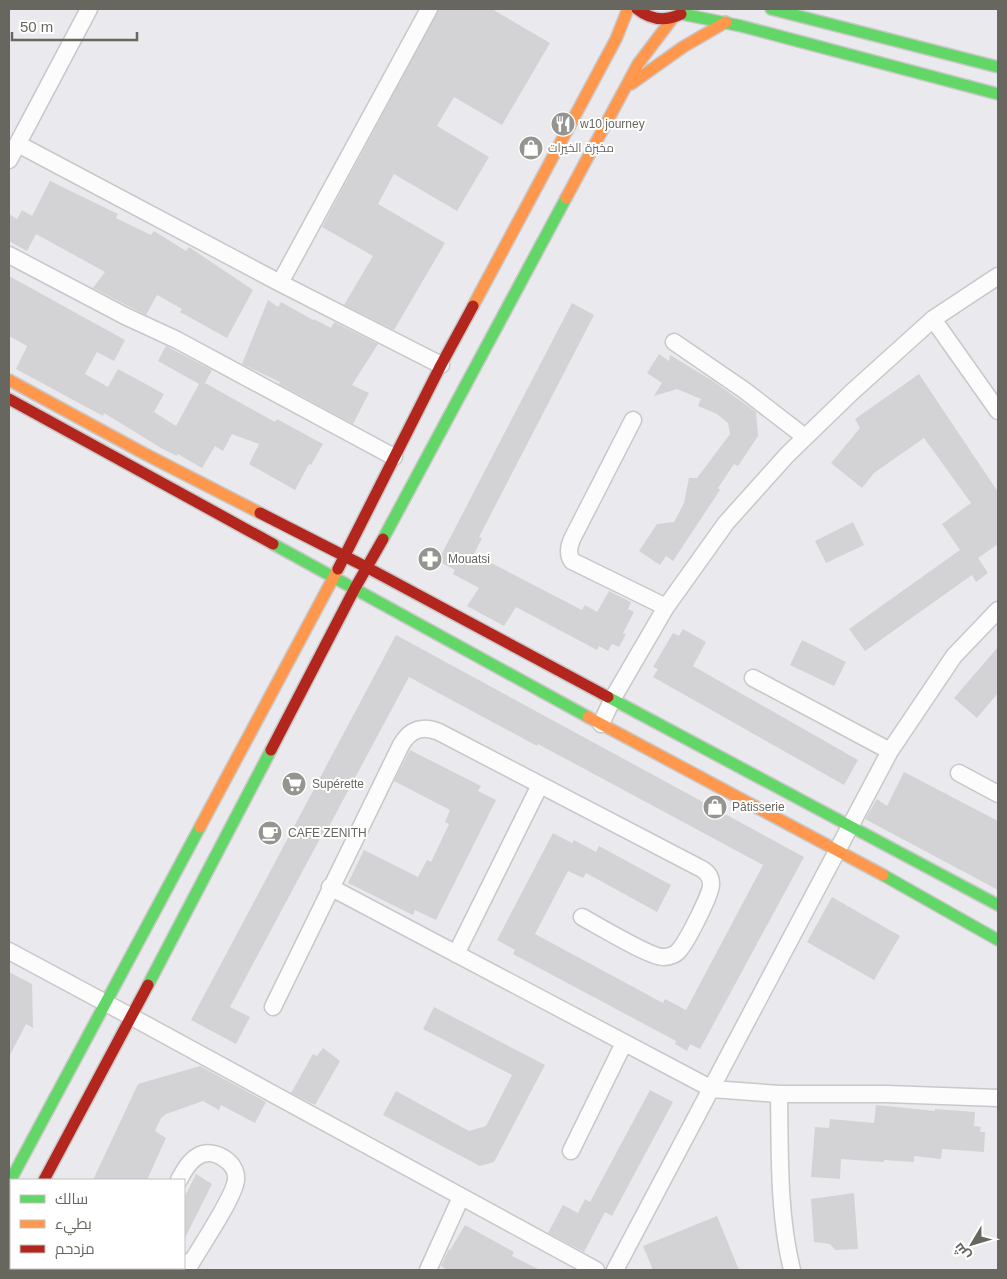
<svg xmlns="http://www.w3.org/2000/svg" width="1007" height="1279" font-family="Helvetica,Cairo,sans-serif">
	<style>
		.building { fill: #d3d2d5 }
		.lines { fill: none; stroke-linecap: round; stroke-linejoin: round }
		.street-casing { stroke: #c8c8c9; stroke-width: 19 }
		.fast-casing { stroke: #c9c8c9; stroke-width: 14 }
		.slow-casing { stroke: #c9c8c9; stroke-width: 14 }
		.jam-casing { stroke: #c9c8c9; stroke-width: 14 }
		.street { stroke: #fcfcfc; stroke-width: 16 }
		.fast { stroke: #63d668; stroke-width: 11 }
		.slow { stroke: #ff974d; stroke-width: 11 }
		.jam { stroke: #b3261e; stroke-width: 11 }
		.labels { text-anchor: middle; stroke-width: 4; stroke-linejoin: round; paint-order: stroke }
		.poi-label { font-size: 12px; fill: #67665f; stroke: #fff; text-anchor: start }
	</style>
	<rect width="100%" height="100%" fill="#eaeaee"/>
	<path class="building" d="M439,9H492L550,43L502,125L454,97L437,126L489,157L457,211L394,174L378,204L445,243L394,330L344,305L373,256L322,227Z
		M50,181L118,214L116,218L151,235L154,231L186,251L189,247L253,290L227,338L180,312L182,309L157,295L146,315L93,288L105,272L36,234L27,251L9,241V214L17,219L22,210L32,216Z
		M9,276L125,340L114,361L97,352L85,374L108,387L118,369L164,394L154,412L176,426L199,384L158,361L166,346L212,370L205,383L275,422L277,419L323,444L311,465L309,464L295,490L249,464L259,444L232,434L223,451L215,446L202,468L178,454L177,456L161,448L104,413L103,416L16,369L27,346L9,336Z
		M268,300L278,307L281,302L313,320L314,319L331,328L334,322L378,344L352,385L369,393L353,424L279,384L280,382L242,364Z
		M572,303L594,315L479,537L482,538L474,554L582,610L585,605L597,612L609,591L631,602L628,609L634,612L623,633L626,634L619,647L612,644L608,651L599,646L597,650L516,607L504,626L467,606L479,588L453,574L455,570L438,561Z
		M659,354L669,361L670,355L713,381L756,412L758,436L738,466L734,464L718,488L720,490L673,561L666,556L660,565L639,551L657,524L674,522L684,503L689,478H697L730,434L728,423L717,414L698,406L701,399L677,389L654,396L662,383L647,373Z
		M919,374L998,492V544L978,558L988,573L976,582L972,575L865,651L849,629L960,550L942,524L971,503L924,438L874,473L862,488L831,463L860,428L855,419Z
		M853,522L864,545L826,563L815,541Z
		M683,629L706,642L693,666L858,760L844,785L653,677L658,669L653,667L673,633L679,636Z
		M396,635L804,857L700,1049L690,1044L687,1051L675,1044L676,1041L513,954L515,950L497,940L553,833L572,843L574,840L596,852L599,846L671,885L657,912L586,873L583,878L568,871L535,934L663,1003L665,999L686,1010L763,865L538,744L537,746L409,677L326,832L324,831L230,1007L250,1017L236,1044L191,1020Z
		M802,640L846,662L834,686L790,665Z
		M998,647V693L977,718L954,698Z
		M410,750L481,786L478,791L496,800L436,920L415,910L413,915L348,883L364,850L418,877L427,860L431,862L449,824L445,822L450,810L394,781Z
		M904,772L998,821V890L865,819L877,799L887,806Z
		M832,897L900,936L874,980L807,942Z
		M9,972L32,984L33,1028L26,1024L9,1057Z
		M434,1007L545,1065L494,1162L480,1166L383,1115L396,1091L469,1131L486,1126L512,1075L423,1029Z
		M323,1048L340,1061L315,1105L291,1093L313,1054L317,1056Z
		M200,1066L266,1102L255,1123L221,1105L219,1110L203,1101L166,1114L161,1118L155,1131L166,1138L147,1180H93L138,1084Z
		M650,1090L673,1102L612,1216L605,1212L584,1252L548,1233L563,1205L578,1213L585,1199L590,1202Z
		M876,1105L935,1111V1109L975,1112L974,1126L981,1127L980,1132H985L984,1152L942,1149L941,1159L914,1156V1162L884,1160V1162L841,1159L840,1179L811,1177L815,1127L829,1128L830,1119L874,1123Z
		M196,1174L212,1184L184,1240V1198Z
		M854,1193L858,1249L835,1250L830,1244L814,1242L811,1199Z
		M717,1216L739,1270H653L643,1246Z
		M465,1225L514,1252L512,1256L540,1270H447L441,1266L449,1249L450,1250Z"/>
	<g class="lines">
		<defs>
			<path id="street" d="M18,144L280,283L441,365
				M9,160L89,9
				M9,255L125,316L177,340L394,457
				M280,283L429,9
				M933,319L998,411
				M674,342L744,390L805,437
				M633,420L572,539C569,546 567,554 572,561L666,607
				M753,678L890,751
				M601,724L613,698L666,607L726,523L787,455L852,392L933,319L998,276
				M959,773L998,794
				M330,887L712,1089L779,1094H886L998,1098
				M9,951L130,1016L596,1270
				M456,954L540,785
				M273,1007L401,745C410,729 423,725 439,732L698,867C705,870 711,875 711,884C712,893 687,941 680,949C677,954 670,957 664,957C651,958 597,925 582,917
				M779,1094C780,1153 778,1213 792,1270
				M571,1151L624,1043
				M179,1180C184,1171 188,1162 198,1156C213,1147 238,1162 236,1180C234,1198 200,1247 190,1265L184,1262
				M428,1270L461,1197
				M615,1270L890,751L954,656L998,610"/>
			<path id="fast" d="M771,9L998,67
				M682,14L741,26L998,94
				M383,539L566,198
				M273,544L588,717
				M608,697L998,905
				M883,875L998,940
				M148,985L271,750
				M9,1183L200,827"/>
			<path id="slow" d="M631,84L683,47L726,22
				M566,198L638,64L672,19
				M473,306L616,39L628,9
				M9,380L145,454L260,513
				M588,717L883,875
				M200,827L338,569
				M9,1248L11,1243"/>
			<path id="jam" d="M637,9C651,20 665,22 681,14
				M9,399L273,544
				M260,513L368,568L608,697
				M338,569L441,365L473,306
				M271,750L355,588L383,539
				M44,1180L148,985"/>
		</defs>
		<use href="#street" class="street-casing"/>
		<use href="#fast" class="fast-casing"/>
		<use href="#slow" class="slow-casing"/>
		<use href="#jam" class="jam-casing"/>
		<use href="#street" class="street"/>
		<use href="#fast" class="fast"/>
		<use href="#slow" class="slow"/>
		<use href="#jam" class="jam"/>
	</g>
	<defs>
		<symbol id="restaurant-disc" viewBox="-11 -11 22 22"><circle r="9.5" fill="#959491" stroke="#fff"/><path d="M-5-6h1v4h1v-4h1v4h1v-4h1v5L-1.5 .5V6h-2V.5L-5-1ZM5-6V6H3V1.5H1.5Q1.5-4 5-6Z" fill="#fff"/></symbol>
		<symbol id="shop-disc" viewBox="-11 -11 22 22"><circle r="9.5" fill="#959491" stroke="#fff"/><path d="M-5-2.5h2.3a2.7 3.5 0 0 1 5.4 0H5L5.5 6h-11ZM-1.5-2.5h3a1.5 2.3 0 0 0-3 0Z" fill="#fff"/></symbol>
		<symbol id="pharmacy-disc" viewBox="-11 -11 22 22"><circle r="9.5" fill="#959491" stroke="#fff"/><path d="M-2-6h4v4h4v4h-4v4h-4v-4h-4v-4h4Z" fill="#fff"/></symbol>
		<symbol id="supermarket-disc" viewBox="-11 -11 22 22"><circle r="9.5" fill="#959491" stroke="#fff"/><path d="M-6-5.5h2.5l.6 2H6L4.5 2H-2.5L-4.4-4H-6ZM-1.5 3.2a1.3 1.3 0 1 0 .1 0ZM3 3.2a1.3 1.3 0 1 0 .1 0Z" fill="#fff"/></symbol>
		<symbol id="cafe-disc" viewBox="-11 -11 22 22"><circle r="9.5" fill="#959491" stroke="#fff"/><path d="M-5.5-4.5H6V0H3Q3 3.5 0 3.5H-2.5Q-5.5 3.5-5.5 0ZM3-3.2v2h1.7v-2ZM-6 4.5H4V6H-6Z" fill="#fff"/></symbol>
	</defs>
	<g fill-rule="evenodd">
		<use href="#restaurant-disc" x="549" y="110" width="28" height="28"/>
		<use href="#shop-disc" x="517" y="134" width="28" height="28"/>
		<use href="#pharmacy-disc" x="416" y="545" width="28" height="28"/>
		<use href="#supermarket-disc" x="280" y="770" width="28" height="28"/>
		<use href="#shop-disc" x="701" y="793" width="28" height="28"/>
		<use href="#cafe-disc" x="256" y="819" width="28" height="28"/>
	</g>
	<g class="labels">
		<g class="poi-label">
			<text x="580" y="128">w10 journey</text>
			<text x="548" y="152">مخبزة الخيرات</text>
			<text x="448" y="563">Mouatsi</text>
			<text x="312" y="788">Supérette</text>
			<text x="732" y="811">Pâtisserie</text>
			<text x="288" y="837">CAFE ZENITH</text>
		</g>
	</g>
	<rect width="1007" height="1279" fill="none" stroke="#67665f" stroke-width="20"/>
	<rect x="10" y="1179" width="175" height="90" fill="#ffffff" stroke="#c2c2bf"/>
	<rect x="20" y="1195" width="25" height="8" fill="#63d668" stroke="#c2c2bf"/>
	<text x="55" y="1204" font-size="15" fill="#67665f">سالك</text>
	<rect x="20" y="1220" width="25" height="8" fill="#ff974d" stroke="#c2c2bf"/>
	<text x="55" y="1229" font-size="15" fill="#67665f">بطيء</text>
	<rect x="20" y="1245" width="25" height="8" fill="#b3261e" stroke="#c2c2bf"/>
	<text x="55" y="1254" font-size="15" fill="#67665f">مزدحم</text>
	<g transform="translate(972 1244) rotate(232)" stroke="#ffffff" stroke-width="4" paint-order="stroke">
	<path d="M0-4L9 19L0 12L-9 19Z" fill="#67665f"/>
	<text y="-8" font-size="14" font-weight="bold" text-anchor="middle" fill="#67665f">ش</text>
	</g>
	<path d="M12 32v8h125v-8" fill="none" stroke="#67665f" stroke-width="2.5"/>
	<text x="20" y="32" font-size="15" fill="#67665f" stroke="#ffffff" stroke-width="4" paint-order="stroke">50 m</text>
</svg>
